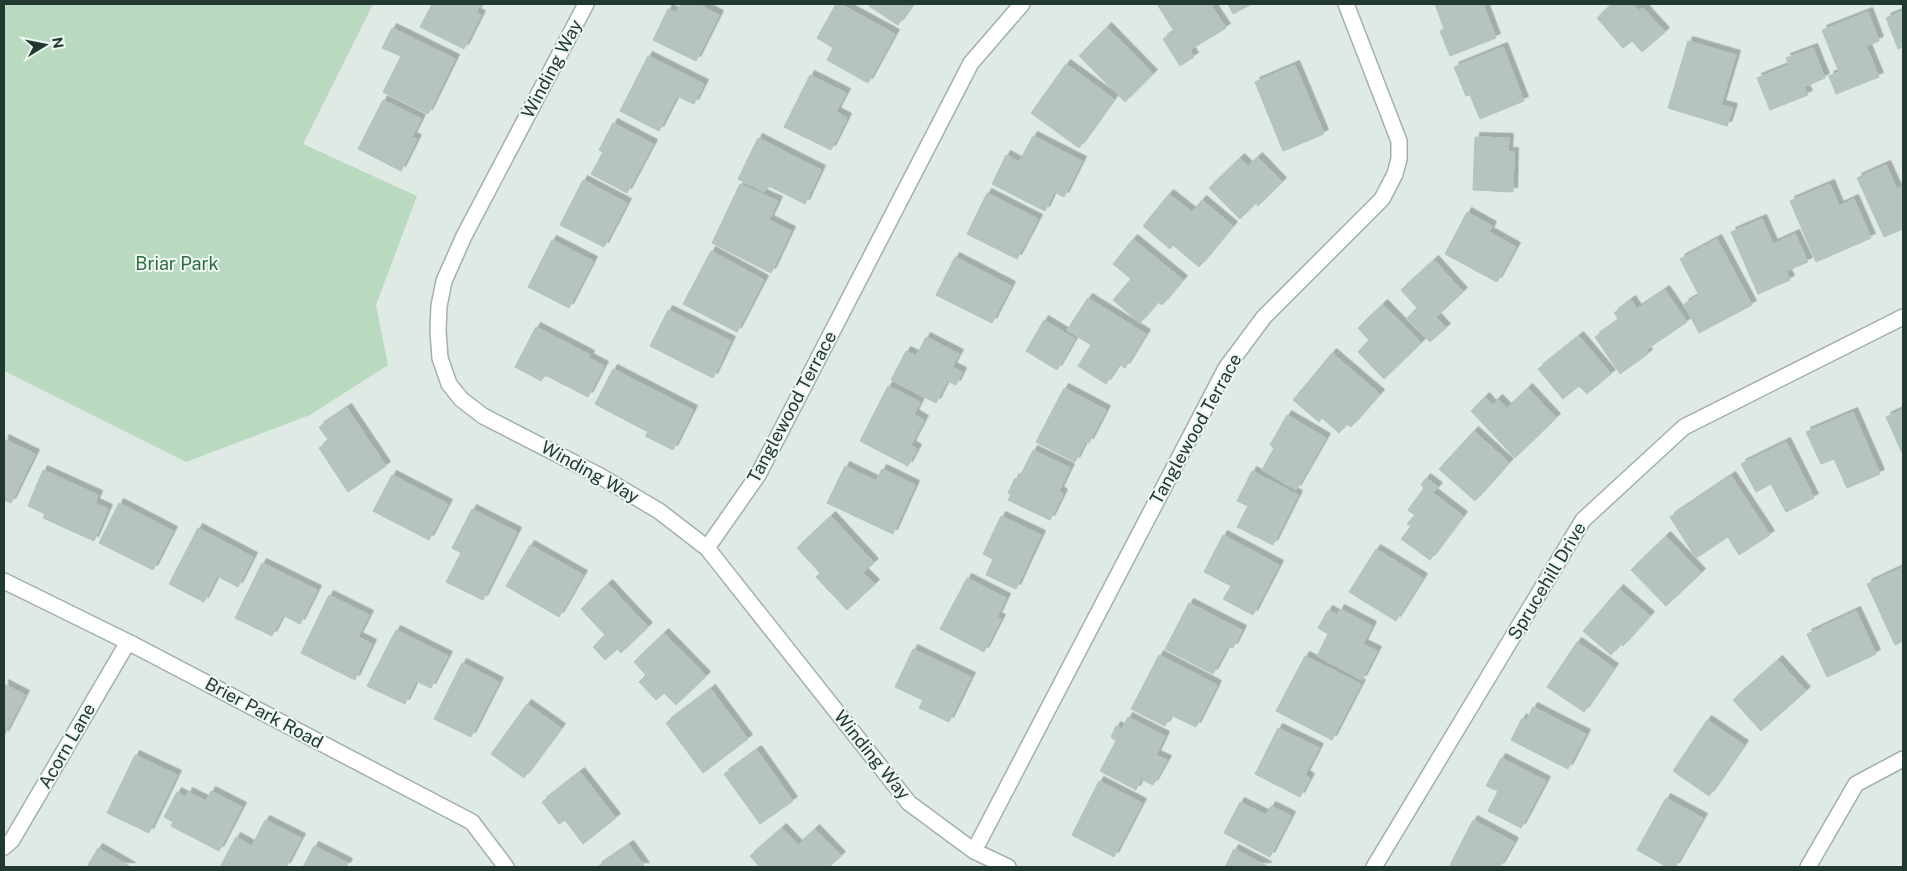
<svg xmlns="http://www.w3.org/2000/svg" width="1907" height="871" font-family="'Public Sans',sans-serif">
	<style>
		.green { fill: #b9dabe }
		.building { fill: #b5c4bd; stroke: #b2c3ba; filter: url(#shadow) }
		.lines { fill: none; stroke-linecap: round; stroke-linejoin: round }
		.minor-casing { stroke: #a2b1aa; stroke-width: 18 }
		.minor { stroke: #fff; stroke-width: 15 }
		.labels { text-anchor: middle; stroke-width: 4; stroke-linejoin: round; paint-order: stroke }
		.street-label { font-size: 18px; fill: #213930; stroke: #eff7f2 }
		.park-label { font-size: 18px; fill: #2e6d40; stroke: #eff7f2 }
	</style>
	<defs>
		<filter id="shadow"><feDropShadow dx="4.5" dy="-4.5" stdDeviation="0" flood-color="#0004"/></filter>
	</defs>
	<rect width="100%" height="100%" fill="#dfeae4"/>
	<path class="green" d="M4,4H373L303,144L417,196L376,305L388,365L310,415L186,462L4,371Z"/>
	<path class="building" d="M432,4H481L476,13L481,15L464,49L420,27Z
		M681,4H698L719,15L696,61L653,40L668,9L676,13Z
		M836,4H840L895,34L868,83L827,60L833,48L817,38Z
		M871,4H913L898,25L869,6Z
		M1157,4H1210L1226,28L1190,50L1194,57L1180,66L1163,39L1174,31Z
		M1228,4H1252L1233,14Z
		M1435,4H1483L1496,38L1450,56L1440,31L1444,29Z
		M1612,4H1633L1639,10L1643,8L1665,32L1642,52L1632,41L1623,48L1597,18Z
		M1903,11V47L1898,49L1886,18Z
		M1868,12L1879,41L1866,46L1879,77L1836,94L1829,76L1839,72L1822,30Z
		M1107,27L1153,74L1125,102L1079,56Z
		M392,28L455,59L428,114L383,92L401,56L382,48Z
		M1688,41L1736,55L1721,105L1733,108L1727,126L1668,108Z
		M1503,47L1524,101L1480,119L1470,95L1466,96L1454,67Z
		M1813,48L1825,78L1804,87L1808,95L1770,110L1757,78L1789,65L1786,58Z
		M648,56L704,84L694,104L677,96L659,131L620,111Z
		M1066,64L1114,99L1079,148L1031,113Z
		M1295,65L1324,134L1283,151L1255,82Z
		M810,75L846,93L836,112L847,118L831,150L784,127Z
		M383,100L421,119L412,137L417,139L401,171L358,149Z
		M613,123L653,144L627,193L591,174L603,152L599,150Z
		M1033,136L1082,161L1064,197L1054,192L1045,211L992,184L1006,155L1019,162Z
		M1475,137L1509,138L1508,152H1514L1513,192L1473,190Z
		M758,138L821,170L805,204L769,186L764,192L738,179Z
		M1258,157L1282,182L1258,206L1256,203L1240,219L1209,188L1240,158L1248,166Z
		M1886,165L1897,189L1903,186V229L1884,237L1857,178Z
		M583,180L627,203L604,247L560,225Z
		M740,184L778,201L769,220L791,231L771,273L712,243Z
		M1830,184L1839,206L1854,199L1871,238L1816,262L1790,201Z
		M987,193L1038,219L1017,259L967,234Z
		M1169,194L1192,212L1202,200L1233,226L1199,267L1173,245L1170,249L1143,226Z
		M1467,212L1492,226L1489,232L1516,247L1497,282L1445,254Z
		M1762,219L1773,244L1795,234L1808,262L1786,271L1790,280L1758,294L1731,232Z
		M1133,239L1183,280L1162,305L1158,302L1140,323L1113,300L1131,279L1113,264Z
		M1717,239L1752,305L1699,333L1684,304L1699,295L1680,259Z
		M552,240L593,261L569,308L528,287Z
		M711,251L764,280L737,332L683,304Z
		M955,257L1011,286L992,323L936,295Z
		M1434,260L1463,292L1436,317L1446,328L1430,342L1407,318L1417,308L1401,290Z
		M1665,290L1687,322L1646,350L1648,354L1620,374L1595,337L1619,320L1614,313L1631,300L1637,309Z
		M1088,298L1146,334L1125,368L1119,364L1106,384L1078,366L1091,345L1067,330Z
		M1383,304L1421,343L1384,379L1358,352L1369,340L1358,328Z
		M668,310L731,341L713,378L650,346Z
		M1044,320L1075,339L1057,370L1026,351Z
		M536,327L590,355L589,358L604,366L588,397L545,375L541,381L515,367Z
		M1579,336L1611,374L1587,394L1579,386L1563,399L1538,369Z
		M926,337L959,354L952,367L962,372L956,385L947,381L936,403L891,380L906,351L916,356Z
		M1332,353L1380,394L1351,427L1347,424L1339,433L1322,418L1319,422L1293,400Z
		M613,369L693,410L673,450L645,436L648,432L595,404Z
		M888,386L920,402L914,414L924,420L911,445L917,449L908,466L860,441Z
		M1064,388L1106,410L1089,443L1085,442L1075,462L1036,442Z
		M1528,388L1556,418L1515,458L1471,411L1485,397L1492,405L1498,399L1507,408Z
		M347,408L386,466L348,492L319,448L329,441L319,427Z
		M1903,409V452L1902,453L1886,417Z
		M1853,412L1880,474L1847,488L1834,459L1821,464L1806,432Z
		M1287,415L1326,438L1296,490L1262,470L1274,448L1270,445Z
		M1474,431L1509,463L1475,501L1439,469Z
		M4,439L35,454L11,503L4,500Z
		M1786,442L1814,498L1786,512L1771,484L1756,492L1741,464Z
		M1033,450L1070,468L1059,491L1063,494L1050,520L1008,500L1011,495L1008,493L1015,478L1018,480Z
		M845,466L876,481L882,469L915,485L893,534L827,503Z
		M43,470L98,495L95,503L108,509L94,541L43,518L45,514L28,506Z
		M1252,471L1298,495L1273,545L1237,527L1248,506L1237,501Z
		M392,475L448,504L429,540L373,511Z
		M1731,476L1770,535L1739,555L1728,537L1696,558L1670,517Z
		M1426,478L1438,487L1433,493L1463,516L1430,560L1401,539L1411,526L1407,524L1415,515L1408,510L1424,488L1421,485Z
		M119,503L173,531L153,570L99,543Z
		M472,509L517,532L483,600L446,582L461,553L452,548Z
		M831,516L874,563L863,572L875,584L847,610L816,577L820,573L797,548Z
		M1001,516L1041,535L1016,589L986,575L993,559L983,554Z
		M198,528L253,557L238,587L217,576L204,602L169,584Z
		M1223,535L1279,565L1253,615L1223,599L1231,586L1204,572Z
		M1666,536L1701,573L1666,606L1631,570Z
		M530,545L583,575L559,617L506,586Z
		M1376,549L1423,578L1396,621L1349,592Z
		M262,563L317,590L300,624L283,615L272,636L235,618Z
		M1903,567V641L1895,645L1867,584Z
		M967,578L1006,598L997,617L1001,619L984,652L940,629Z
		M608,584L648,627L621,653L617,649L605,660L593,647L605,635L581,609Z
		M1619,589L1650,616L1623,646L1621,644L1611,655L1583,631Z
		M329,595L369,615L358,637L372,644L355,680L301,653Z
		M1189,603L1242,630L1233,648L1228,646L1213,674L1165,649Z
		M1340,609L1372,626L1363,644L1377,651L1362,680L1317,656L1328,634L1318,628L1328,610L1337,615Z
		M1856,611L1876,654L1827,677L1807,634Z
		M396,630L448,656L431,688L416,681L405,704L367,686Z
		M664,633L706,676L676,705L664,693L656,700L639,682L646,675L634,662Z
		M1577,642L1614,668L1584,712L1547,687Z
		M913,649L971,677L949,722L919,708L923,700L895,687Z
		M1159,655L1217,685L1196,727L1171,715L1165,726L1131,709Z
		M1305,656L1361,684L1332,740L1276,711Z
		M1778,660L1806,691L1761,731L1733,700Z
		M462,663L499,682L471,737L434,719Z
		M4,684L25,695L4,736Z
		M711,689L748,739L703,773L666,723Z
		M527,704L561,728L524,778L491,754Z
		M1533,707L1586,734L1568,769L1511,740L1522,718L1526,721Z
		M1128,717L1165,736L1156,755L1167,760L1153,785L1141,779L1136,790L1100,771L1116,741L1111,737L1116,726L1122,729Z
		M1707,720L1744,745L1709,796L1673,771Z
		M1278,728L1319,748L1305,775L1310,778L1300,797L1255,774Z
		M757,750L793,801L760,824L724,774Z
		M135,755L177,775L149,833L107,813Z
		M1501,758L1546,781L1521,828L1488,811L1498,791L1486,786Z
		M580,772L616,818L583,844L565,820L559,824L542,802Z
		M1099,781L1142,803L1114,857L1072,835Z
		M211,791L242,807L219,851L171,826L173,822L164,817L177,792L186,797L188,792L206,801Z
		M1666,798L1703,818L1675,867H1667L1637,850Z
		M1240,802L1266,815L1271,806L1291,816L1270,857L1224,833Z
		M265,820L301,838L286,867H220L236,837L252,846Z
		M1473,820L1514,842L1500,867H1454L1450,865Z
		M782,828L798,845L815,829L841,856L829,867H760L750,856Z
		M629,845L645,867H597Z
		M314,846L348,863L346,867H303Z
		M98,848L131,867H87Z
		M1234,849L1267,866V867H1225Z"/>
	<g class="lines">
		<defs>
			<path id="minor" d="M586,4L464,236L444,281L439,306L438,331L440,358L449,384L461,399L483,416L600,476L659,511L707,548L909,803L974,851L1008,867
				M707,548L758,475L971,63L1022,4
				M4,581L128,642L472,822L506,867
				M4,847L12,840L128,642
				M974,851L1226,368L1264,317L1382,199L1395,174L1399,159V141L1346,4
				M1374,867L1583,520L1684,427L1903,317
				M1808,867L1856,784L1903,759"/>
		</defs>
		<use href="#minor" class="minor-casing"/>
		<use href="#minor" class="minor"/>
	</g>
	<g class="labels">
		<g class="street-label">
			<text transform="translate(552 69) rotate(-62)" y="6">Winding Way</text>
			<text transform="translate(792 407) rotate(-62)" y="6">Tanglewood Terrace</text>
			<text transform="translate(1196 429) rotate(-61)" y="6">Tanglewood Terrace</text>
			<text transform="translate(590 472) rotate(29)" y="6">Winding Way</text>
			<text transform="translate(1547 581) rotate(-59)" y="6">Sprucehill Drive</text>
			<text transform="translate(264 713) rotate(28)" y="6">Brier Park Road</text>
			<text transform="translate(67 746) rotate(-60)" y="6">Acorn Lane</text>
			<text transform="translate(872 755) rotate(51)" y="6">Winding Way</text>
		</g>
		<g class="park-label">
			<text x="177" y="270">Briar Park</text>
		</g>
	</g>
	<rect width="1907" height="871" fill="none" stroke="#213930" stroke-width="10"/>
	<g transform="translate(45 45) rotate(80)" stroke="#eff7f2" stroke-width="4" paint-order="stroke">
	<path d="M0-4L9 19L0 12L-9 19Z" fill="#213930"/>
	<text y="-8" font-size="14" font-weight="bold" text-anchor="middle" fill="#213930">N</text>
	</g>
</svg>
